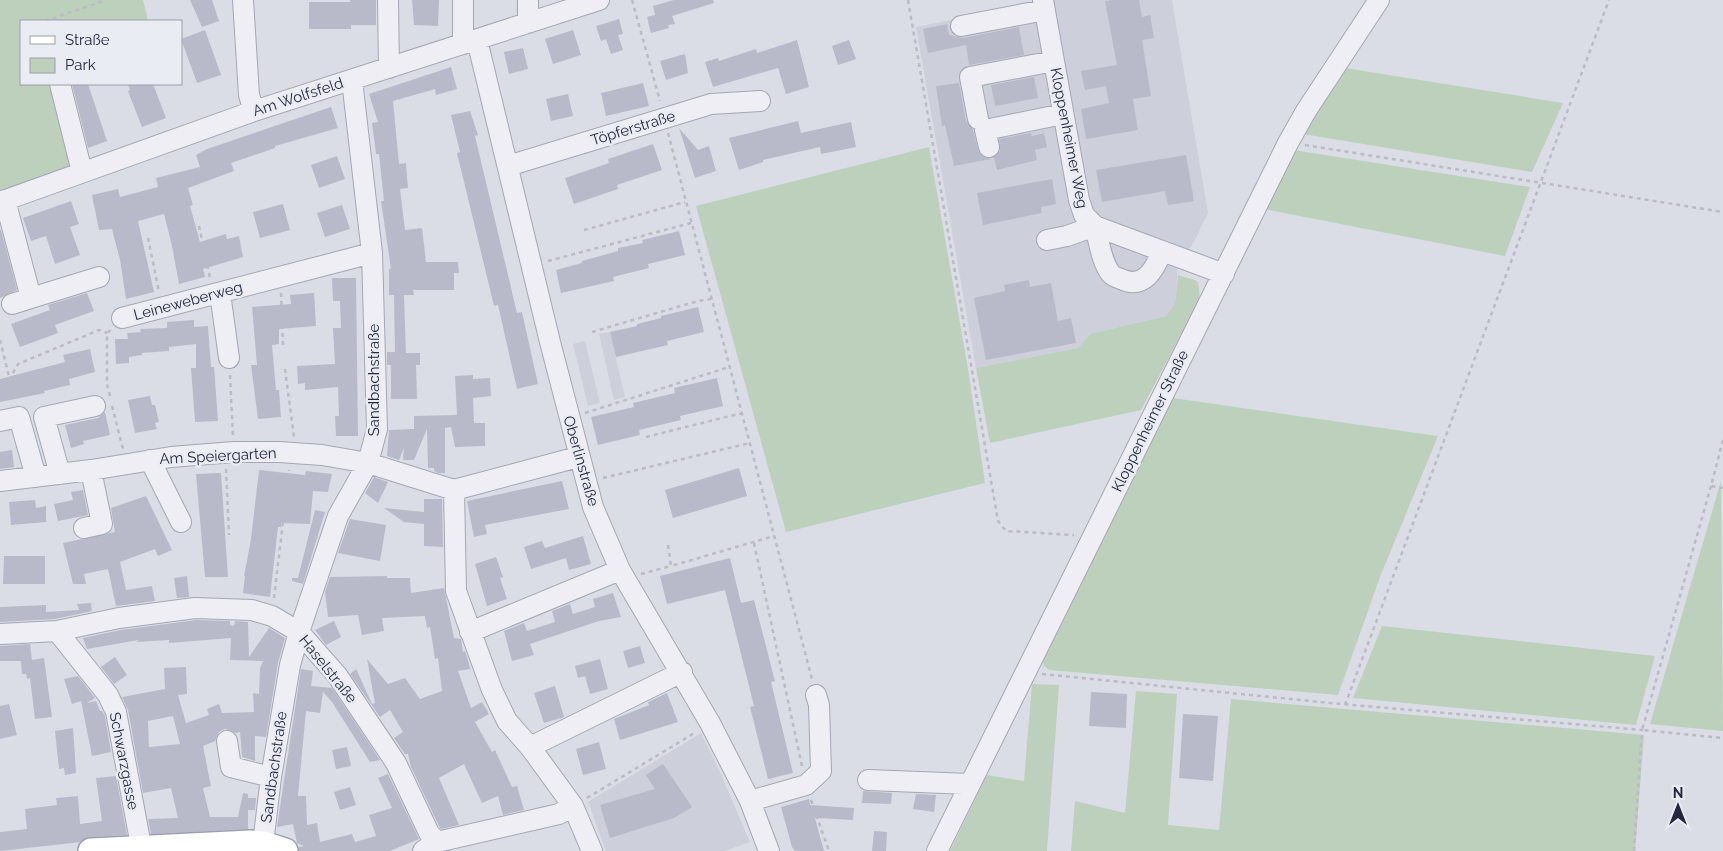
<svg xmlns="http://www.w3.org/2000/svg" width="1723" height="851" font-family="Raleway,sans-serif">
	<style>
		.built { fill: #cdcfdb }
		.green { fill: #bcd0bc }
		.building { fill: #b8bac9; fill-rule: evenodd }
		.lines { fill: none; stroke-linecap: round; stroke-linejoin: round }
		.minor-casing { stroke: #a4a7b3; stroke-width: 22 }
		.major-casing { stroke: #9a9eb2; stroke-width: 28 }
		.path { stroke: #babbc4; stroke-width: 2.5; stroke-dasharray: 4 4; stroke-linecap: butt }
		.minor { stroke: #eeeef4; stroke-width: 20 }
		.major { stroke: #fff; stroke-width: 25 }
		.labels { text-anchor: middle; stroke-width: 5; stroke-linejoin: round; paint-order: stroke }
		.street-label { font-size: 15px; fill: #25283c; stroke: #eaecf4 }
	</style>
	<rect width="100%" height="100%" fill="#dbdde6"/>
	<path class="built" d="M1052,0H1172L1208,213L1194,242L1178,266L1175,304L1166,316L1090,334L1078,348L976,368L916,27Z
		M610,332L625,397L614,400L599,334Z
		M585,341L600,403L588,406L573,344Z
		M701,733L720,772L750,842L725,851H606L588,802Z"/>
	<path class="green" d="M0,0H143L148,21H21V84H54L76,164L0,192Z
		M1345,68L1563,103L1532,172L1303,134Z
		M929,147L968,369L985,483L786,532L696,206Z
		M1293,150L1530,187L1505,256L1264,209Z
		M1178,275L1198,281L1200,299L1141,410L990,443L976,368L1078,348L1090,334L1166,316L1175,304Z
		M1173,398L1438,436L1380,577L1338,695L1049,670L1044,666L1042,659Z
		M1721,481L1723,731L1650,724Z
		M1382,626L1655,656L1636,725L1353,698Z
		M1032,684L1059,685L1047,851H950L987,775L1024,781Z
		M1136,691L1177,694L1168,825L1219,830L1231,699L1644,735L1635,851H1071L1075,801L1125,813Z"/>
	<path class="building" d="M190,0H212L219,21L202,27Z
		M350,0H376V25H351V29H309V2H350Z
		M412,0H439L438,26L414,25Z
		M674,0H713L714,3L672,16L675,24L668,25L669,28L651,33L647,17L655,15L653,6Z
		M1112,0H1139L1142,17L1150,15L1154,38L1142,40L1151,96L1133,99L1138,130L1086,139L1081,109L1109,103L1106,86L1085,90L1081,71L1117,65L1105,1Z
		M619,19L623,34L618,35L623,50L611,54L606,39L601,41L596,26Z
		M947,24L949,35L963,38L1019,27L1024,55L969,65L966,45L928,53L923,29Z
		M205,30L221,75L197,83L181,39Z
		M573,30L581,55L553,64L545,39Z
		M797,40L809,87L786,94L778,68L713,87L705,62L718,58L719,61L756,49L757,53Z
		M849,40L856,59L838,65L832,46Z
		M523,48L528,69L509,74L504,52Z
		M685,54L688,73L666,80L660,61Z
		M451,67L457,89L436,95L435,89L393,101L399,164L406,163L408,188L400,189L405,230L422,228L426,262H458L459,273H454V290H413L414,295H404L406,353H420V365H416L417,399H391V365H387V352H395L394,295H389V269H391L381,201H384L379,154H376L372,123L378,122L369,94Z
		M1034,77L1038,98L995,106L991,85Z
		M643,83L649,106L606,116L601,93Z
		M959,83L966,121L973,130L978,150L981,155L991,159L954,166L945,125L942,126L936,86Z
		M72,84H88L107,141L88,148Z
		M128,84H153L166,118L142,127L128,91L130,90Z
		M568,94L573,116L551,121L546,99Z
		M331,107L338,128L275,146V148L231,163L234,171L188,188L193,205L190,206L200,242L226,234L227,239L239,236L243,257L203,269L205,277L179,284L172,246L164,214L138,221L154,292L126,299L120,260L112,229L99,230L92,195L118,189L120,197L158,187L156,178L200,167L196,155L207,149Z
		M470,111L478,135L475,136L517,313L522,312L538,384L517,389L498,305L494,306L457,153L460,152L451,115Z
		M798,121L801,133L851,122L856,147L821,154L820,147L763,160V162L739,170L729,138Z
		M679,128L698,150L709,146L716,171L695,178Z
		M1031,133L1032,136L1044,133L1047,147L1035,150L1037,160L997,170L994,158H992L1000,151L999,139Z
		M653,144L662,170L617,185L618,189L574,204L565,178L609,163L608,159Z
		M1186,155L1194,201L1168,205L1165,191L1102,202L1096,170Z
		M337,156L345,179L319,188L311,165Z
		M1052,179L1056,204L1041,207L1042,213L983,225L977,193Z
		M71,201L79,224L70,227L80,255L55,264L46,236L31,241L23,218Z
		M283,204L290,230L260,238L253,212Z
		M342,205L350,229L325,237L317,213Z
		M1,230L17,290L0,298V230Z
		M679,231L685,255L648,264L649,268L613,277L614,281L561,293L556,270L582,263V261L618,251V248L643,243L642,240Z
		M332,278H356L358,436H336L335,416H339L338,387L305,390V383L298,384L297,366L335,364L333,328H341L340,301H333Z
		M1029,280L1030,287L1051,283L1058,321L1071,318L1076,343L986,360L974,298L1005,291L1004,285Z
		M87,293L94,311L55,325L58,333L20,347L11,324L50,310L48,305Z
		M314,293L316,326L279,329V344L272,345L276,390H279L281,417L258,419L251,365H257L252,307L291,304L290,295Z
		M698,307L704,332L667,341L668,345L616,357L610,332L637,326V324L661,318V316Z
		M194,320V327L208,326L211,367H214L218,421L195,422L191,368H196V344L169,347V351L142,353V355L129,357V363L116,364L115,339H128L127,333L141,332L140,329L167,328V322Z
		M90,349L95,372L69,379L70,385L44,391L45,393L0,402V379L65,362L63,355Z
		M473,375V379L490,378L491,396L473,398L474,423H485V446L455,447L451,427L445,428V473H438L434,471V468H428L427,429L414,460H403L404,448L399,460L387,456L389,430L414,429V416L457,415L455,376Z
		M717,378L723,406L680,416L681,420L639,430L640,435L598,445L591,417L634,407L633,403L675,393L674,388Z
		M150,396L152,405H155L159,422L155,423L157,429L135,433L128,400Z
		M105,412L110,435L83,441L84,444L71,448L65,425L98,418Z
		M12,450L14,467L0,469V452Z
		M739,468L747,496L673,518L665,490Z
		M259,470L305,475L306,471L332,474L328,492L313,491L310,524L281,523V527H278L270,597L243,593L245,576H244L251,539Z
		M221,473L228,577H205L196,474Z
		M374,477L388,482L378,503L365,493Z
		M562,481L569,509L485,525L487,534L474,537L467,501Z
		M83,490L88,515L58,521L54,504L73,500L71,492Z
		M146,496L172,550L158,556L155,549L120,562L126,590L152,586L155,601L116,606L108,569L84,574L86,584H73L63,543L115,532L111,508Z
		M424,499H442L443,547L424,546V524L404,522L384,508L424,512Z
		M35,500L36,508L46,506V522L11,525L9,502Z
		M315,510L325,512L303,584L292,581V578H298Z
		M350,519L386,525L380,561L338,553Z
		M583,536L591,564L569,570L566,558L531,569L524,547L542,541L545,548Z
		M4,556H45V584H3Z
		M496,557L503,577L500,578L507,599L487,606L475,564Z
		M730,558L741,603L754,600L775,681L771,682L793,773L768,779L750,707L754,706L725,590L667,604L660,576Z
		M187,576L189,597L177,598L174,578Z
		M387,576V578H410L411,593L444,588L454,638L461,639L463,652L465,651L468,660L470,669L458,671L471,708L482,702L489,714L475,722L492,752L495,750L512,787L517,786L524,810L503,815L498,796L482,803L464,764L439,778L459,825L441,829L439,826L411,767L408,754H405L394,738L403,732L390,710L380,717L350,674L356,669L372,704L375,703L367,659L388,684L405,678L420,699L442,691L438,658L435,659L430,627L427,628L425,616L382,618L384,631L362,635L358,615L328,617L325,592L330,577Z
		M613,593L621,617L599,621L530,644L534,655L512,661L504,631L524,623L527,631L555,622L552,611L570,604L573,614L595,607L593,599Z
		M91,603L92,611L55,619L0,622V607L46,605V612L79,610L77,604Z
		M196,620L230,621V625L234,626L235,621L248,622L249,657L269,628L285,638L278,663L266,737L255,736V761L242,757L240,732L236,733L225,729L219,732L215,741L203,746L211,786L203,788L210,817H238L243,793L248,794V798H256L255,810H248V829L151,834L148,819L178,818L171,788L143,793L128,710L122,697L165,689L164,668L186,667L187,694L178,695L186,723L209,715L207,709L219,704L222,713L254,712L253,693L259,694L260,668L263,661L230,660L231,638L169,643V640L136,642L139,640L87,649L83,638L121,630ZM173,716L180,744L149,747L148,721Z
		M334,621L341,637L326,645L315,630Z
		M30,644L32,660L44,658L52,717L35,719L30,678L27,679L26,674H22L21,661H0V646Z
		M640,646L645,663L628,668L623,651Z
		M115,657L127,675L114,684L101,667Z
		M600,659L608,689L590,694L585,676L578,678L575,666Z
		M301,669L313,671L311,686L332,688L380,760L370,762L332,702L323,692L320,713L306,711L298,796H306L307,825L317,823L320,842L352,834L355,842L376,836L369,815L392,808L378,778L388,774L419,839L390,851H299V847L304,846L297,843L293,824L277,827Z
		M78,676L95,698L87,703L96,701L100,711H102L105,716L111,752L92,756L81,701L72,704L64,679Z
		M555,686L564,717L544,723L534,693Z
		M1091,692L1127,694L1126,728L1089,726Z
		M667,693L678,722L620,740L614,719L649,705L648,702Z
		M9,704L17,735L0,739V706Z
		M1183,714L1218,716L1213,781L1179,778Z
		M73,728L76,773L65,775L64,768L59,769L55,731Z
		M599,742L606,769L583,775L576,749Z
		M347,747L351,766L336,769L332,750Z
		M663,764L692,807L674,818L610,838L600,805L655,789L646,775Z
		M116,776L127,835L90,837L81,842L0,851V832L27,829L25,809L57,805L56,798L78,796L80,824L102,821L96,778Z
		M350,787L356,805L340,810L334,792Z
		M863,791L892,793L891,804L862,803Z
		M916,794L936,795L934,812L913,809Z
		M809,799L810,805L854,808L853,820L815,818L824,851H795L792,847L781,807Z
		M874,831L887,832L886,851H872Z"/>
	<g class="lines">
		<defs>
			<path id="minor" d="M243,0L249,95L254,111
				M388,0L389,68
				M528,0V23
				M1043,0L1079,200L1084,215L1095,226L1224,274
				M961,26L1045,10
				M477,40L550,342L593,507L620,570L710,723L750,801L769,851
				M463,44V0
				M60,84L82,172
				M978,119L970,77L1054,61
				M989,147L985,130L1063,114
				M508,166L711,104L760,101
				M5,200L31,298L12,304
				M0,202L254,111L599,0
				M1047,240L1067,236L1095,226C1099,241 1101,261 1111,274C1113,276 1118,278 1121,279C1144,290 1155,269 1162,251
				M220,293L229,358
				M31,298L99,277
				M122,318L372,253
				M0,421L19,417L36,477
				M150,460L181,522
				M60,474L44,417L95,406
				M0,481L91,470L171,457L234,452H279L322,455L368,463L454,490L578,457
				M454,490L456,591L492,690L507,721L530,747L573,806L592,851
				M84,528L102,524L91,470
				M57,631L119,618L195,608L252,610L272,616L299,632L337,675L396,763L429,833L437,842
				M470,632L620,570
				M0,634L57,631L108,695L116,712L142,851
				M227,741L231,767L271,777
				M530,747L682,672
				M868,780L970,784
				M750,801L806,785L821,771L819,705L816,695
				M263,844L271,777L290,665L299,632L338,516L368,463L377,429L372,253L352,80
				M423,851L437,842L559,814L573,806
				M937,851L1288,143L1306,111L1379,0"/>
			<path id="major" d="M91,851L250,843L263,844L285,851"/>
		</defs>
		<use href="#minor" class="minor-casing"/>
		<use href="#major" class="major-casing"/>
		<path class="path" d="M632,0L660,101
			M908,0L998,521L1006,531L1074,535
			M45,21L106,0
			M668,133L812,679
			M1305,145L1723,212
			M199,226L210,278
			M584,230L685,202
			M148,238L159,292
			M548,261L691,223
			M281,293L283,345
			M592,332L698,301L711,299
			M0,340L15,401
			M285,369L294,437
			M230,375L233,437
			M9,380L18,364L99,330L107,333
			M110,396L107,385V333L112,329
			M112,406L123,449
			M585,413L729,367
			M646,437L742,413
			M1723,440L1711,486L1723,488
			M226,469L229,535
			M603,478L750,443
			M1711,486L1642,730L1723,738
			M754,543L802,766
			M668,545L671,566L774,536
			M641,574L671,566
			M274,598L289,470
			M1042,674L1330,703L1642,730L1634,851
			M1345,705L1609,0
			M587,798L696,732
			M811,800L829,851"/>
		<use href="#minor" class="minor"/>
		<use href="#major" class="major"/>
	</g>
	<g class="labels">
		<g class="street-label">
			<text transform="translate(298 97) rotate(-18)" y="5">Am Wolfsfeld</text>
			<text transform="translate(633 128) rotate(-17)" y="5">Töpferstraße</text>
			<text transform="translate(1069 138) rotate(79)" y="5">Kloppenheimer Weg</text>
			<text transform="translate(188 301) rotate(-15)" y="5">Leineweberweg</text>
			<text transform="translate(374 380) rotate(-90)" y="5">Sandbachstraße</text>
			<text transform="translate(1150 421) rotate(-64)" y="5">Kloppenheimer Straße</text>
			<text transform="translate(218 456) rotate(-3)" y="5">Am Speiergarten</text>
			<text transform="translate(581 461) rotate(74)" y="5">Oberlinstraße</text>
			<text transform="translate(328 669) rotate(51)" y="5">Haselstraße</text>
			<text transform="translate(124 761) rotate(79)" y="5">Schwarzgasse</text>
			<text transform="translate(274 767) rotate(-82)" y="5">Sandbachstraße</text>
		</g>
	</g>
	<rect x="20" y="20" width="162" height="65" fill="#eaecf4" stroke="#9b9eaa"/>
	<rect x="30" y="36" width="25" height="8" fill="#ffffff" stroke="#9b9eaa"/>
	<text x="65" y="45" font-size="15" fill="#25283c">Straße</text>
	<rect x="30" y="58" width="25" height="15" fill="#bcd0bc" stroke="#9b9eaa"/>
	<text x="65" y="70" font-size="15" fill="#25283c">Park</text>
	<g transform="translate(1678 806)" stroke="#eaecf4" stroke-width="4" paint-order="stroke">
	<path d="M0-4L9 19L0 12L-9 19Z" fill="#25283c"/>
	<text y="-8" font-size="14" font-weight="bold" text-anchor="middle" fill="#25283c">N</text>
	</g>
</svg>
